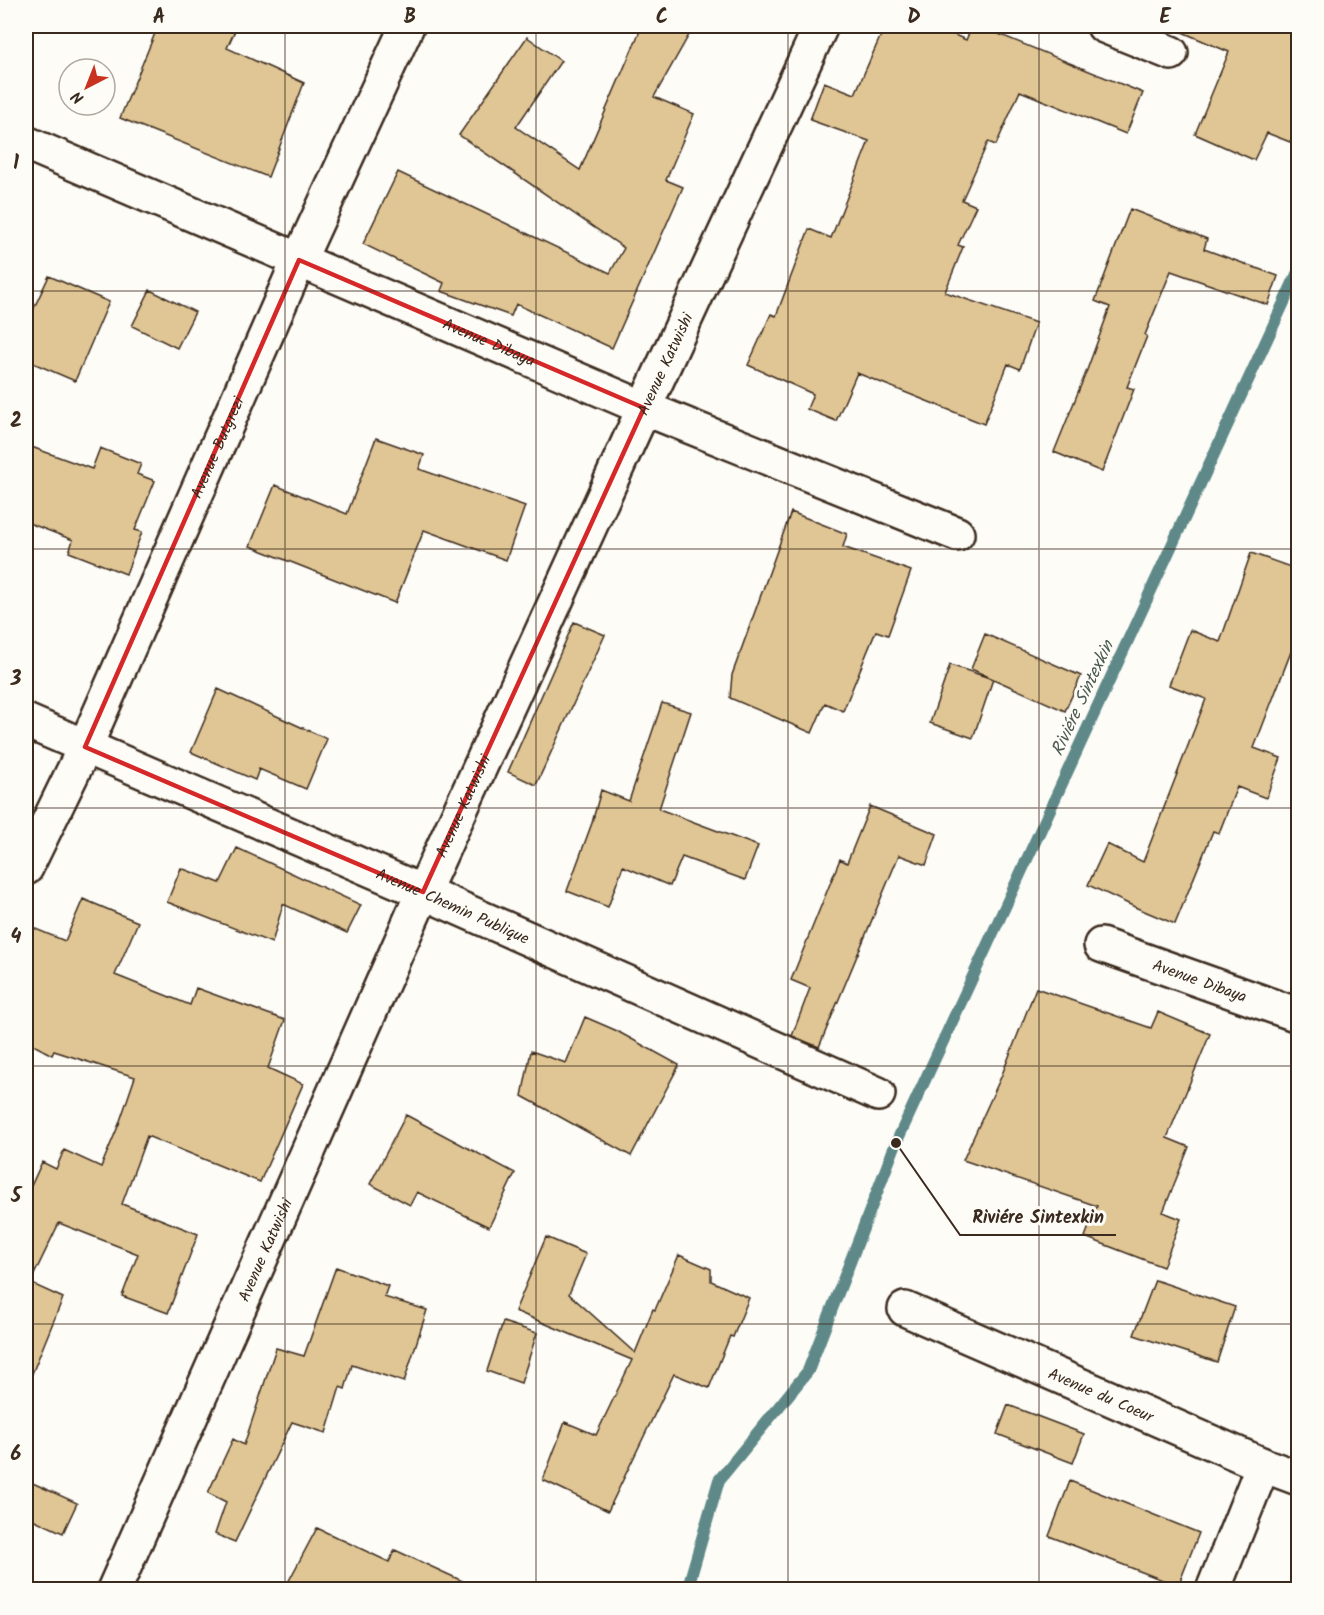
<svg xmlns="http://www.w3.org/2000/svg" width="1324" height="1615" font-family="Kalam,sans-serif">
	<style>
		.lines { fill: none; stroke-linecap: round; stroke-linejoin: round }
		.stream { stroke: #5f8988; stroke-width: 12 }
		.building { fill: #e0c695; stroke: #3b2a1e; stroke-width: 1.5 }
		.minor-casing { stroke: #3b2a1e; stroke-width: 38 }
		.minor { stroke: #fdfcf7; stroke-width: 33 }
		.marked { fill: none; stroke: #d62828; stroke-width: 4.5; stroke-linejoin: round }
		.grid { fill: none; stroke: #3b2a1e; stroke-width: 1.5; stroke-opacity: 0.55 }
		.labels { text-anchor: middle; stroke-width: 6; stroke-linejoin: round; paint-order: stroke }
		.street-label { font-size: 16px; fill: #3b2a1e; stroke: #fdfcf7 }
		.water-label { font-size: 18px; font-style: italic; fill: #4d5a53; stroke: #fdfcf7 }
		.leader { fill: none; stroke: #3b2a1e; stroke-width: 2 }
		.callout-dot { fill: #3b2a1e; stroke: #fdfcf7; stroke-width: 2 }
		.callout-label { font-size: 18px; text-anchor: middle; font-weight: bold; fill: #3b2a1e; stroke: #fdfcf7; stroke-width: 6; stroke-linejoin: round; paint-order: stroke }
		.neatline { fill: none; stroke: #3b2a1e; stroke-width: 2 }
		.grid-label { font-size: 20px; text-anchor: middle; font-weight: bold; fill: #3b2a1e }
	</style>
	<rect width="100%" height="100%" fill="#fdfcf7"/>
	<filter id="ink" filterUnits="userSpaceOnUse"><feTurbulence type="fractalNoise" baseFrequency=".0167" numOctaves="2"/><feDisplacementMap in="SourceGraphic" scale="12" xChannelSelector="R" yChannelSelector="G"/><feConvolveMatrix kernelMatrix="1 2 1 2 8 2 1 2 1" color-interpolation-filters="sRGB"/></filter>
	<g filter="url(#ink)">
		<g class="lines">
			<path class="stream" d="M687,1590L719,1480L808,1371L896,1143L1298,272"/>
		</g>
		<path class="building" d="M158,26H237L227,48L304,83L268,177L120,118Z
			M642,26H694L654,97L694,114L666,180L683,187L612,348L516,304L511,316L441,291L444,283L363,244L398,172L610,273L624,248L459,135L527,37L561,61L516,127L580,170Z
			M885,26H934L966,40L972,26H979L1143,93L1126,134L1020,91L996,145L988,142L962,200L976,206L958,245L963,247L945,292L1036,323L1020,369L1008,364L984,424L857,373L836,421L807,409L813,394L748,365L771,314L776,316L809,229L831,238L869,141L810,120L824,82L855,94Z
			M1168,26H1299V121L1290,142L1267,133L1254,160L1195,134L1229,52Z
			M1130,209L1207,239L1204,249L1278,276L1268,305L1171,271L1145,335L1147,336L1127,387L1134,389L1102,472L1054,452L1087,370L1110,307L1095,301Z
			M49,276L109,302L75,381L26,360V325Z
			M150,290L195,312L177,348L132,326Z
			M376,438L424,455L419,469L525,506L506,560L424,530L395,603L250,546L275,485L347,514Z
			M26,445L92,469L100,448L141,464L137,474L155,481L135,530L142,532L126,574L69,552L73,540L26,522Z
			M791,512L847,534L843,547L911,571L888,635L876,631L843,711L825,703L812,733L730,698L732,675Z
			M1251,553L1299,570V631L1254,748L1281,758L1266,798L1237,787L1219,833L1213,831L1175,924L1137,908L1088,885L1107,844L1143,862L1206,699L1169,685L1190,630L1220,642Z
			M574,622L605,635L536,785L508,772Z
			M985,634L1081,676L1065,711L971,669Z
			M950,665L993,679L973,738L930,723Z
			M218,689L327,739L306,789L259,769L255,780L191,752Z
			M662,703L691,712L659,809L758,846L745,880L682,857L670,886L623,866L608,907L567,891L592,823L601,790L629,801Z
			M870,806L937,834L926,865L899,855L819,1047L792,1036L810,988L791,980L840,859L847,863Z
			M237,848L361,905L347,933L283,904L272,943L167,902L181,868L220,883Z
			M83,899L138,922L115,975L190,1005L196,988L285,1020L268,1068L303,1084L260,1182L147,1136L122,1204L198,1234L168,1313L122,1296L138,1254L59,1223L30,1283L63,1298L27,1386L26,1197L42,1162L56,1169L64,1150L101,1167L119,1124L135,1077L54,1051L52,1055L26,1041V925L65,941Z
			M1036,988L1151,1028L1158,1012L1210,1034L1167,1138L1189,1147L1163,1212L1181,1219L1163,1267L1085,1237L1097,1206L963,1160L1001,1077Z
			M585,1017L615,1030L679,1065L631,1156L522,1096L531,1051L566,1063Z
			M406,1115L515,1173L489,1227L417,1192L410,1205L370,1184Z
			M546,1237L586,1254L569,1294L635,1353L653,1309L655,1310L679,1255L711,1269V1281L749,1298L733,1337L730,1336L709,1388L674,1374L608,1511L543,1480L565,1422L596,1435L632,1360L515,1311Z
			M336,1267L388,1286L384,1297L427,1310L404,1382L352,1365L345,1389L340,1387L326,1433L292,1422L235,1542L215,1534L226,1502L208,1493L233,1439L244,1445L276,1348L304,1356Z
			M1155,1280L1235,1307L1217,1362L1134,1335Z
			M503,1322L537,1333L521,1383L487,1371Z
			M1008,1405L1084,1434L1073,1463L997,1434Z
			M26,1480L77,1503L63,1533L26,1516Z
			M1070,1481L1199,1533L1178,1586L1049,1536Z
			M317,1528L389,1562L395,1550L482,1590H284Z"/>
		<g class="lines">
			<defs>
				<g id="minor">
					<path d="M1104,26L1171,53"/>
					<path id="s1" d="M26,143L644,408L957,534"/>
					<path id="s2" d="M26,721L423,892L878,1094"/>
					<path id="s3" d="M26,868L85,747L299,260L407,26"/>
					<path id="s4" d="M1101,945L1298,1015"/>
					<path id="s5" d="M905,1309L1263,1465L1298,1478"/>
					<path id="s6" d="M114,1590L423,892L644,408L821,26"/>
					<path d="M1213,1590L1263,1465"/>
				</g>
			</defs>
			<use href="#minor" class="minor-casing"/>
			<use href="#minor" class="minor"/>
		</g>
	</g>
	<path class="marked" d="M299,260L644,408L423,892L85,747Z"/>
	<path class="grid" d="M285,26V1590M536,26V1590M788,26V1590M1039,26V1590M26,291H1298M26,549H1298M26,808H1298M26,1066H1298M26,1324H1298"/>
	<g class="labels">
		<g class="street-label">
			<text dy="6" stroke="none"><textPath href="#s1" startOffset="504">Avenue Dibaya</textPath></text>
			<text dy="6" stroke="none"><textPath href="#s6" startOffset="1344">Avenue Katwishi</textPath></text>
			<text dy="6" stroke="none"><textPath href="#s3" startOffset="462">Avenue Butgrezi</textPath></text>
			<text dy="6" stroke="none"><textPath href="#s6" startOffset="858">Avenue Katwishi</textPath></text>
			<text dy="6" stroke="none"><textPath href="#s2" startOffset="465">Avenue Chemin Publique</textPath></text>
			<text dy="6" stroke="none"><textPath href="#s4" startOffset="105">Avenue Dibaya</textPath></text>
			<text dy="6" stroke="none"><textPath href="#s6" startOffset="372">Avenue Katwishi</textPath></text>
			<text dy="6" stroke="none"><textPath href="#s5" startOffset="214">Avenue du Coeur</textPath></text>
		</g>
		<g class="water-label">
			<text transform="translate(1082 698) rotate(-65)" y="6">Riviére Sintexkin</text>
		</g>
	</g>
	<path class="leader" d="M896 1143L960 1235H1116"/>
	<circle class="callout-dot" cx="896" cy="1143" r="6"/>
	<g class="callout-label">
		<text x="1038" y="1223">Riviére Sintexkin</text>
	</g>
	<rect width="1324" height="1615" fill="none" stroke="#fdfcf7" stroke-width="66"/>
	<g transform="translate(87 87) rotate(222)"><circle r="28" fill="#fdfcf7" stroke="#afa8a0" stroke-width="1.5"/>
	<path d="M0-4.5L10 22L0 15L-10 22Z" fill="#c8321e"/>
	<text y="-9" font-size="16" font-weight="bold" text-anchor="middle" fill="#3b2a1e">N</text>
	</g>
	<rect x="33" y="33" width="1258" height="1549" class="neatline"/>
	<g class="grid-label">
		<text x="159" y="23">A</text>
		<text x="410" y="23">B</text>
		<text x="662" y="23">C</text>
		<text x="914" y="23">D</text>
		<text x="1165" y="23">E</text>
		<text x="16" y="169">1</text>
		<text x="16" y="427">2</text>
		<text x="16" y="685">3</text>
		<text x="16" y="943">4</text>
		<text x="16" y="1202">5</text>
		<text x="16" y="1460">6</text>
	</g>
</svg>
